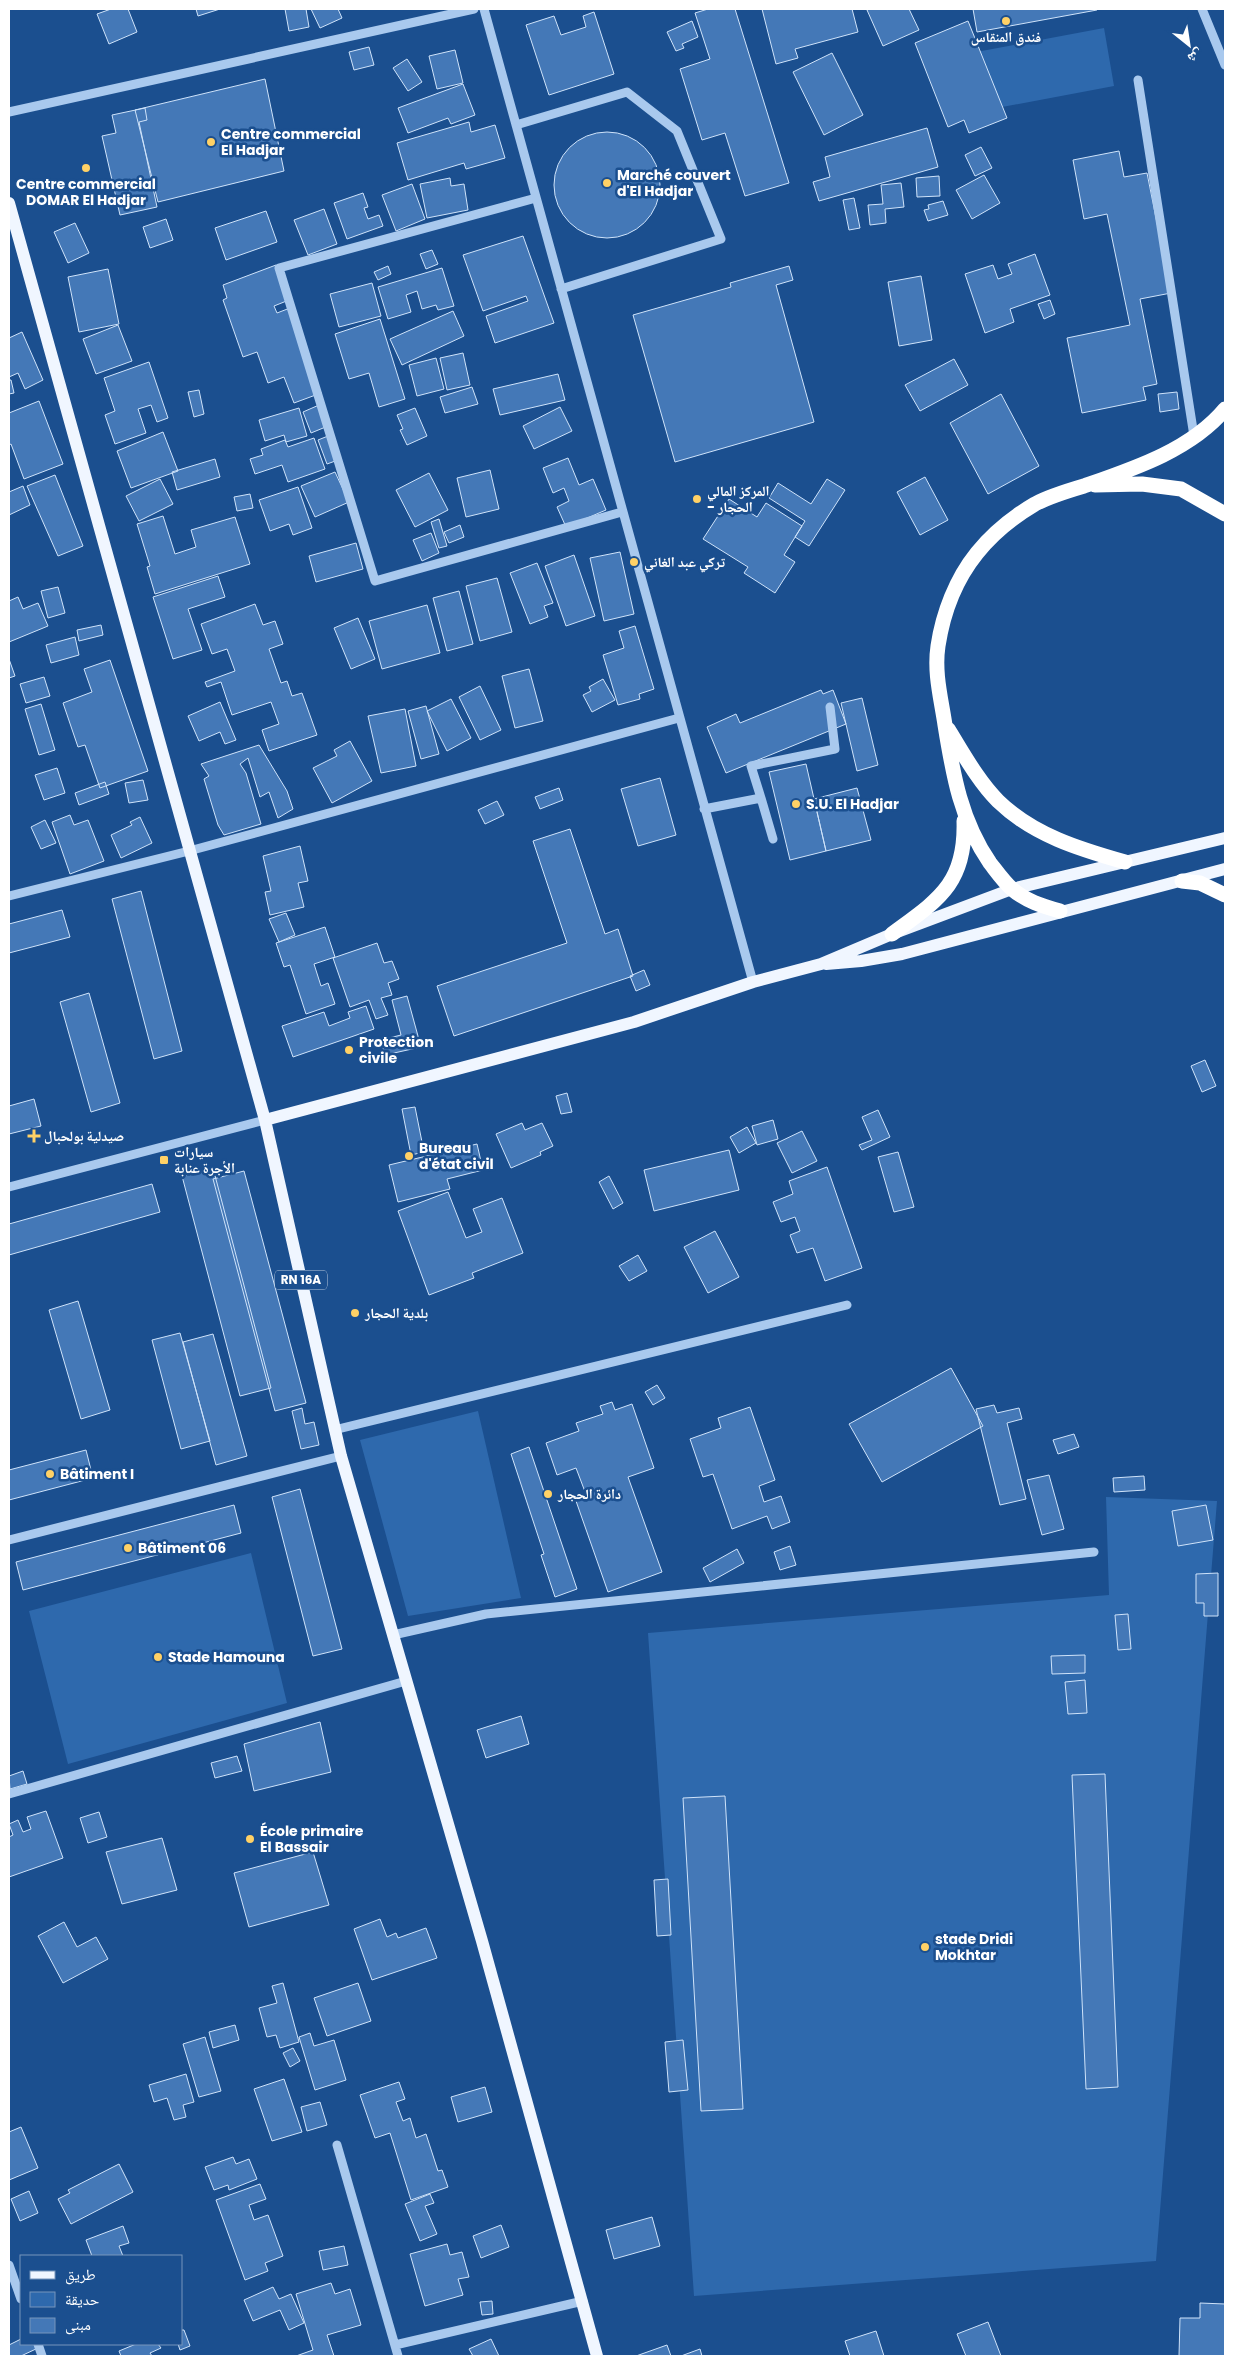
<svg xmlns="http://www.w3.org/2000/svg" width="1234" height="2365" font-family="Poppins,'Noto Naskh Arabic',sans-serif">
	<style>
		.green { fill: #2e69ad }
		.building { fill: #4478b7; stroke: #cfe3fa }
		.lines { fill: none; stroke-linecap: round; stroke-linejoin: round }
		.minor { stroke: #a9c9ee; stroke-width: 9 }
		.major { stroke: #f0f6ff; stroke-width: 12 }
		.highway { stroke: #fff; stroke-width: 15 }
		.poi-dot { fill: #ffd166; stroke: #1b4f8f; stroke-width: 2 }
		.labels { text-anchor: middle; stroke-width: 5; stroke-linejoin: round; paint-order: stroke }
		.shield { fill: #1b4f8f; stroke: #bbcadd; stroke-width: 1 }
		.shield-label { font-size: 12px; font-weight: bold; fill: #fff }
		.poi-label { font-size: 14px; font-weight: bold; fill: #fff; stroke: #1b4f8f; text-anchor: start }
	</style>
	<rect width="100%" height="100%" fill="#1b4f8f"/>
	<path class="green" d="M1104,28L1114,86L970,113L960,55Z
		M478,1411L521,1598L408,1616L360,1440Z
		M1106,1497L1217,1501L1156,2261L694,2296L648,1633L1109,1595Z
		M251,1553L287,1703L68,1764L29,1611Z"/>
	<path class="building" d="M111,9H128L137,32L109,44L97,14Z
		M196,9H220L198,16Z
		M285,9H306L309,27L289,31Z
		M311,9H338L342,18L320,28Z
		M708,9H735L789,183L745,196L725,133L702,140L680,69L710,59L695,13Z
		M762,9H852L858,32L795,49L798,58L776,64Z
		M869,9H909L919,30L883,46L867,10Z
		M973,9H1097V10L977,32Z
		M594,12L614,74L549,95L526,25L554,16L561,35L586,27L583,16Z
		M692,21L698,37L682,44L684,48L676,51L667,32Z
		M968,21L1007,118L969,133L964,120L948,127L915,43Z
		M369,47L374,65L354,70L349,52Z
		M455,50L463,83L437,89L429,56Z
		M832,53L863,115L824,135L793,72Z
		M407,59L422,82L408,91L393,68Z
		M265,79L284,171L158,202L135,110Z
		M463,84L475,115L451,124L448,118L408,133L398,108Z
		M145,108L147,120L139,122L157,207L120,215L102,136L116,133L112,115Z
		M469,122L471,132L495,125L505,158L466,169L464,163L408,180L397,143Z
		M927,128L938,167L819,201L813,182L830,177L825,157Z
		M554 185a53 53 0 1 1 106 0a53 53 0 1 1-106 0Z
		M981,147L992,168L975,176L965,155Z
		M1119,151L1124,177L1147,173L1171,293L1140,299L1157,384L1143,387L1146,400L1082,413L1067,338L1130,325L1107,214L1084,219L1073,160Z
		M984,175L1000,203L972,219L956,190Z
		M939,176L940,196L917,197L916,178Z
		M450,178L451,186L464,184L468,210L427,218L420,184Z
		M901,183L904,207L885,209L886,223L870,225L868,205L883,204L881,185Z
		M412,184L425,219L396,231L382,195Z
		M363,193L368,207L364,208L368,219L379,215L383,226L347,239L334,203Z
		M854,198L860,228L849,230L843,200Z
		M943,201L948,215L928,221L924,210L929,209L928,205Z
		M324,209L337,244L308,255L294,220Z
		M266,211L277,242L226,260L215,228Z
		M166,219L173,240L150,248L143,227Z
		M75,223L89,253L68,263L54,232Z
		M523,236L554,323L495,343L486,316L528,301L526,296L483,311L463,255Z
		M432,250L438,264L426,269L420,254Z
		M1035,254L1050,295L1010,309L1014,322L985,333L965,274L993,265L998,279L1012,274L1008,264Z
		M276,265L289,300L274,306L277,313L290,308L321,393L294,403L284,377L268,383L257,352L243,357L223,300L227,298L223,285Z
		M388,266L391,274L378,280L374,272Z
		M789,266L793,280L776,285L814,422L675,462L633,315L731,287L730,283Z
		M442,268L454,306L438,310L436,305L422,309L417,291L406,295L411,312L388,319L378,287Z
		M108,269L119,324L79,332L68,277Z
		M921,276L932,340L899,346L888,282Z
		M372,283L381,316L339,327L330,294Z
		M1050,300L1055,314L1044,319L1038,304Z
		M453,311L464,336L402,365L390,339Z
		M380,319L405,399L379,407L369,373L349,379L335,334Z
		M118,325L132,361L96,374L83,339Z
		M22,332L43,380L25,389L18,373L9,377V338Z
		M463,353L470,385L447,390L440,358Z
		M436,358L444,389L417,396L409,365Z
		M954,359L968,385L920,411L905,385Z
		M149,362L168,418L157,422L151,405L138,409L146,433L115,444L105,415L115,411L104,378Z
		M558,374L565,400L500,415L493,389Z
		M9,380H11L14,393L9,394Z
		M472,387L478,404L445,413L440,397Z
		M199,390L204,414L194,417L188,392Z
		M1177,392L1179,409L1160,412L1158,394Z
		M1001,394L1039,466L988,494L950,423Z
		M39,401L63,464L24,479L11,444L9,445V413Z
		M319,405L328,426L311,433L303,412Z
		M560,407L572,431L534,449L523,426Z
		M299,408L307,436L286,442L284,435L265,441L259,420Z
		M415,408L427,436L407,445L400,430L403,429L397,415Z
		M163,432L178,471L131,488L117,451Z
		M328,436L338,460L327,464L318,440Z
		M314,438L325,469L288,482L282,465L255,474L250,459L263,455L261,449L285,440L288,447Z
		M568,458L579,485L593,479L606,510L566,527L557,507L569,501L564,488L553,493L543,468Z
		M215,459L220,477L177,490L172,472Z
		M490,470L499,509L466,517L457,478Z
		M335,472L349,502L315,517L301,486Z
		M429,473L448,510L415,527L396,490Z
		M55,475L83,546L58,556L27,486Z
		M925,477L948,520L920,535L897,492Z
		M160,479L173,504L139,521L126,496Z
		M827,479L845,490L809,546L795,537L805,521L769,498L778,483L811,504Z
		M23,486L30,505L9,515V492Z
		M298,487L312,528L293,535L289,524L270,531L259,500Z
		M250,494L253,508L237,511L234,497Z
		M729,499L757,517L766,503L802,526L784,555L795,562L775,593L744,573L748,567L703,539Z
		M163,516L175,554L196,547L191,530L235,517L250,564L155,594L147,567L150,566L137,524Z
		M439,519L447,546L439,548L431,522Z
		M460,525L464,537L449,543L444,532Z
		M431,533L439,553L422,561L413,540Z
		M356,543L363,569L316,582L309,556Z
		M620,552L634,614L604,621L590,558Z
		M574,555L595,616L566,626L545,566Z
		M537,563L553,603L544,606L548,617L530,624L510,573Z
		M218,576L225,597L188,609L202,650L173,659L153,597Z
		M497,578L512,632L480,641L466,586Z
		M58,587L65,613L48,618L41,591Z
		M459,591L473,644L447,651L433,598Z
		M18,597L23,609L38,603L48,626L9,642V601Z
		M255,604L263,625L275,621L283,644L269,649L281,683L287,681L292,696L302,693L317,735L269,751L262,730L279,724L271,702L232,715L221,682L207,687L205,682L235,671L227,649L212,654L201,624Z
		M427,605L440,653L382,669L369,621Z
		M358,618L375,659L351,669L334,628Z
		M101,625L103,635L79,641L77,630Z
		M635,626L654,689L639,694L640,699L618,705L603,655L624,648L619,631Z
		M75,637L79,655L51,663L46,645Z
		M9,659L15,676L9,678Z
		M110,660L148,771L100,788L85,745L78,747L63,703L92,692L84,669Z
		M529,669L543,721L515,728L502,676Z
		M44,677L50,696L26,703L20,684Z
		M603,679L615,700L592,712L583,695L591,691L589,687Z
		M480,686L501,730L480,740L459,697Z
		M821,690L823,694L833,690L846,724L726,773L707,727L736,714L740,723Z
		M862,698L878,765L857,771L841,703Z
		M451,699L471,738L447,751L427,711Z
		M220,702L236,740L225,744L220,732L199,741L188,716Z
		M41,704L55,750L39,755L25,709Z
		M426,706L439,754L421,759L408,711Z
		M405,709L416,766L381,773L368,716Z
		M350,741L372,781L332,803L313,768L337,756L334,750Z
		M259,745L287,791L293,809L278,818L269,792L260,797L248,758L240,764L246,773L261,824L224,835L218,825L204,779L209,776L201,764Z
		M806,764L826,851L790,860L769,772Z
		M57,768L65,793L44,800L35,775Z
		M660,778L676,835L638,846L621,789Z
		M143,780L148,800L129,803L125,783Z
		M105,782L109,794L79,805L75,793Z
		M559,788L563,800L540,809L535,797Z
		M857,788L871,840L826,851L814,799Z
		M497,801L504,815L485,824L478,810Z
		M70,815L74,825L88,820L104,861L70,874L52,822Z
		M140,817L152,843L121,858L111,835L132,825L130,822Z
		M45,820L56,843L41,849L31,827Z
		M570,829L605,934L618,929L633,976L454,1036L437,986L567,943L533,841Z
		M300,846L308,881L298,883L304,907L270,915L265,892L271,891L263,856Z
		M141,891L182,1051L154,1059L112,899Z
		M62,910L70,937L9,953V924Z
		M286,913L295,935L279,942L269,919Z
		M325,927L335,957L314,964L321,986L328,983L335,1004L306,1014L290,965L284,967L276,943Z
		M377,943L384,963L392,961L399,979L388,983L392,995L381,998L388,1015L376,1019L369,1000L350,1007L333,958Z
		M644,970L650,985L636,991L630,976Z
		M89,993L120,1103L91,1112L60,1002Z
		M407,996L421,1047L385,1055L381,1040L401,1035L392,1000Z
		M366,1006L374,1029L293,1057L282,1026L324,1012L329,1026L350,1018L348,1012Z
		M1205,1060L1216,1086L1202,1092L1191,1066Z
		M567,1093L572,1112L561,1114L556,1096Z
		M34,1099L41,1126L9,1134V1106Z
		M415,1107L424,1152L411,1155L402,1109Z
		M878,1110L890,1137L862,1150L859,1145L872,1140L862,1117Z
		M773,1120L778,1139L757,1145L752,1126Z
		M522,1123L525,1130L542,1123L553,1146L540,1152L541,1155L511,1168L496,1134Z
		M747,1127L756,1143L739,1153L730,1137Z
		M802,1131L817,1161L792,1173L777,1143Z
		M477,1144L483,1170L447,1179L450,1189L398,1202L389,1165Z
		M729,1150L739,1190L654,1211L644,1170Z
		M898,1152L914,1207L894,1212L878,1157Z
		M827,1167L862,1268L825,1281L813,1248L797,1253L790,1235L800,1231L795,1217L781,1222L773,1202L793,1194L789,1181Z
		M213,1168L271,1388L240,1396L182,1176Z
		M244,1171L306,1403L275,1411L213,1179Z
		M609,1176L623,1203L613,1209L599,1182Z
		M152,1184L160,1212L9,1255V1224Z
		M448,1192L466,1238L482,1232L473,1209L502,1198L523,1253L472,1273L474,1278L429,1295L398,1211Z
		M715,1231L739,1277L708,1293L684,1247Z
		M638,1255L647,1271L629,1281L619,1266Z
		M78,1301L110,1410L81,1419L49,1310Z
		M180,1333L210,1441L181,1449L152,1340Z
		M213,1334L247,1456L216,1465L183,1342Z
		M951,1368L983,1426L882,1482L849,1424Z
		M657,1385L665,1398L653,1405L645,1392Z
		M612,1402L615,1410L632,1404L654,1468L628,1477L662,1572L608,1592L576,1501L587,1497L576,1468L557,1475L546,1443L579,1431L576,1423L603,1414L600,1406Z
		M994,1405L997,1413L1019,1408L1022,1419L1007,1423L1026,1499L1000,1505L976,1409Z
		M750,1407L775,1480L759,1486L764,1502L781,1496L790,1522L772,1529L767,1516L732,1529L713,1474L703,1477L690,1439L721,1428L718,1418Z
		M302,1408L305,1424L314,1422L319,1445L301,1449L292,1411Z
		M1074,1434L1079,1447L1058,1454L1053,1440Z
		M529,1447L577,1589L555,1597L541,1555L544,1554L511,1454Z
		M86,1450L93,1478L9,1500V1470Z
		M1049,1475L1064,1529L1042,1535L1027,1480Z
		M1144,1476L1145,1490L1114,1492L1113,1478Z
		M300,1489L342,1649L313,1656L272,1497Z
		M234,1505L241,1533L23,1590L16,1562Z
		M1206,1505L1213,1540L1178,1546L1172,1511Z
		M790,1546L796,1565L780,1570L774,1552Z
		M737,1549L744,1563L710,1582L703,1568Z
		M1218,1573V1616H1204V1603H1196V1574Z
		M1128,1614L1131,1649L1118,1650L1115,1615Z
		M1085,1655V1673L1052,1674L1051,1656Z
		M1085,1680L1087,1713L1068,1714L1065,1682Z
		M521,1716L529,1744L486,1758L477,1730Z
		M320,1722L331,1772L254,1791L244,1744Z
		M237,1756L242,1771L215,1778L211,1763Z
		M23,1771L27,1784L10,1789L9,1776Z
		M1105,1774L1118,2087L1086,2089L1072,1775Z
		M725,1796L743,2109L701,2111L683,1798Z
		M46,1811L63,1858L9,1877V1837L13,1835L9,1824L18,1820L23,1832L31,1829L27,1817Z
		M99,1812L107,1837L88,1843L80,1818Z
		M162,1838L177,1890L122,1904L106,1852Z
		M313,1852L329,1905L249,1927L234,1873Z
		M668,1879L671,1935L657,1936L654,1880Z
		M380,1919L387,1937L396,1933L398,1938L426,1928L437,1958L372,1980L354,1929Z
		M64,1922L77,1947L96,1937L108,1959L63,1983L38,1936Z
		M283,1983L299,2042L280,2048L276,2035L267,2037L259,2008L277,2003L272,1986Z
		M358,1983L371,2021L327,2036L314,1998Z
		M235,2025L239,2040L213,2048L209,2032Z
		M310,2033L314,2046L334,2040L346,2080L315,2090L299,2037Z
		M205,2037L221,2091L199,2097L183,2044Z
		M683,2040L688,2090L669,2092L665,2042Z
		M293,2048L300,2061L290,2067L283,2053Z
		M186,2074L194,2102L183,2105L186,2117L174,2120L167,2098L154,2102L149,2085Z
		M284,2079L302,2132L272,2141L254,2089Z
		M399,2082L405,2099L396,2102L403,2121L410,2118L416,2138L426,2134L438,2171L442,2170L448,2187L411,2200L390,2133L375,2138L360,2095Z
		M485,2087L492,2112L458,2122L451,2097Z
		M320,2102L327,2125L307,2131L301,2107Z
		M21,2127L38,2168L9,2180V2132Z
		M233,2157L236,2164L249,2159L257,2179L229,2190L228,2185L214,2190L205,2167Z
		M119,2164L133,2192L71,2224L58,2199L70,2193L68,2190Z
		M260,2184L266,2199L249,2205L254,2220L268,2215L283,2256L265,2263L268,2271L245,2280L216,2200Z
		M29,2191L38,2213L20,2221L11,2199Z
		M430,2194L434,2203L425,2206L437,2234L420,2241L405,2204Z
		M652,2217L660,2246L614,2259L606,2230Z
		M501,2225L509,2247L481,2258L473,2236Z
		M123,2226L129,2243L119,2246L123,2256H92L86,2240Z
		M447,2244L450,2255L462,2252L469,2277L458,2279L463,2295L425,2306L410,2254Z
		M344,2246L348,2265L323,2270L319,2251Z
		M331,2283L335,2294L350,2289L361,2325L327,2335L334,2356H296L313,2350L296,2294Z
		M273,2287L279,2299L291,2294L304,2323L289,2330L280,2310L253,2321L244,2300Z
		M492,2301L493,2314L482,2315L480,2302Z
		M1200,2303L1225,2304V2356H1179L1180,2318H1200Z
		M988,2322L1001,2356H966L957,2334Z
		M181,2330H184L190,2346L180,2350L178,2344H181Z
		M876,2331L884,2356H850L845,2341Z
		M21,2339V2344H37L38,2348L21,2356H9V2345Z
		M491,2339L499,2356H473L469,2349Z
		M136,2344H158L161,2348L150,2353L152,2356H121L119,2351Z
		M667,2345L671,2356H636Z
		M700,2349L702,2356H681Z"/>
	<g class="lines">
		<path class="minor" d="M484,9L753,982
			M1202,9L1225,65
			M1138,80L1194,436
			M9,112L474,9
			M516,125L627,92L677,131L721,239L561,289
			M536,198L279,268L375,581L622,512
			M761,798L751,766L835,749L830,707
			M704,809L761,798L773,839
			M9,896L189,851L679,718
			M9,1187L265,1120
			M334,1430L847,1305
			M9,1540L341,1456
			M393,1635L486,1614L1094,1552
			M9,1794L406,1681
			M337,2145L398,2356
			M9,2265L21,2299
			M38,2344L42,2356
			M395,2345L583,2301"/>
		<path class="major" d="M9,203L265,1120L341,1456L482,1941L597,2356
			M826,964L861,961L902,954L1225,869
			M265,1120L634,1022L753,982L821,964L892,934L1012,889L1225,838"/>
		<path class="highway" d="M1095,485L1142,484L1181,489L1225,514
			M948,729C963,753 978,781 998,801C1033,835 1079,849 1125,862
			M1182,881L1200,883L1225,895
			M1060,911C1042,906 1026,901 1012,889C1004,882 997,872 990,863C961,821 953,775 945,725C941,698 934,673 938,646C943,613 956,579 977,553C993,533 1013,517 1035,504C1050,496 1067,491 1084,486C1133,469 1191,450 1225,409
			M892,934C938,900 966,884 964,821"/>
	</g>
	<g class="poi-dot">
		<circle cx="1006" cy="21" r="5"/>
		<circle cx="211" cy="142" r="5"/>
		<circle cx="86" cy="168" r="5"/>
		<circle cx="607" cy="183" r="5"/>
		<circle cx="697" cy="499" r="5"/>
		<circle cx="634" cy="562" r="5"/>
		<circle cx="796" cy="804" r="5"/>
		<circle cx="349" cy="1050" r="5"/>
		<path d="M31.5 1128.5h5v5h5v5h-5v5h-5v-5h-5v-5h5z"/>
		<circle cx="409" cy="1156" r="5"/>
		<rect x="159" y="1155" width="10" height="10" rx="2.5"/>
		<circle cx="355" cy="1313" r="5"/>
		<circle cx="50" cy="1474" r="5"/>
		<circle cx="548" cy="1494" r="5"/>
		<circle cx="128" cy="1548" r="5"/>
		<circle cx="158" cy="1657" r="5"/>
		<circle cx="250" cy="1839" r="5"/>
		<circle cx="925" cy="1947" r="5"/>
	</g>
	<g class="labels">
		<rect class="shield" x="275" y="1270.5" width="52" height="19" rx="4"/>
		<g class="shield-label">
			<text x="301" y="1284">RN 16A</text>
		</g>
		<g class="poi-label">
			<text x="1006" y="42" text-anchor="middle">فندق المنقاس</text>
			<text x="221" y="139">Centre commercial<tspan x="221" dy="16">El Hadjar</tspan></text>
			<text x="617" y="180">Marché couvert<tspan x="617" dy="16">d'El Hadjar</tspan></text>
			<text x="86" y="189" text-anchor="middle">Centre commercial<tspan x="86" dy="16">DOMAR El Hadjar</tspan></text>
			<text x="707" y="496">المركز المالي<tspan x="707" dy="16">- الحجار</tspan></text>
			<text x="644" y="567">تركي عبد الغاني</text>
			<text x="806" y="809">S.U. El Hadjar</text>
			<text x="359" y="1047">Protection<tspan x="359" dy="16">civile</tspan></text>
			<text x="44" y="1141">صيدلية بولحبال</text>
			<text x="419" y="1153">Bureau<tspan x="419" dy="16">d'état civil</tspan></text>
			<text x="174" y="1157">سيارات<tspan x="174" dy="16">الأجرة عنابة</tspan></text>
			<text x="365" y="1318">بلدية الحجار</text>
			<text x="60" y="1479">Bâtiment I</text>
			<text x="558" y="1499">دائرة الحجار</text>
			<text x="138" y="1553">Bâtiment 06</text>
			<text x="168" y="1662">Stade Hamouna</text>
			<text x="260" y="1836">École primaire<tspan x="260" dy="16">El Bassair</tspan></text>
			<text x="935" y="1944">stade Dridi<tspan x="935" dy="16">Mokhtar</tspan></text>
		</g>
	</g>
	<rect width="1234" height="2365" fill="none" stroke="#ffffff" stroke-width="20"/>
	<rect x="20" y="2255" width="162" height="90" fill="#1b4f8f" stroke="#7695bc"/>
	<rect x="30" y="2271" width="25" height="8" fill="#f0f6ff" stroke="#7695bc"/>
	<text x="65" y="2280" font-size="15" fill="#ffffff">طريق</text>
	<rect x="30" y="2292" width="25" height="15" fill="#2e69ad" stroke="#7695bc"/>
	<text x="65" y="2305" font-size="15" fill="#ffffff">حديقة</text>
	<rect x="30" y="2318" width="25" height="15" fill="#4478b7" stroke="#7695bc"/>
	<text x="65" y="2330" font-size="15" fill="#ffffff">مبنى</text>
	<g transform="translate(1189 45) rotate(150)" stroke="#1b4f8f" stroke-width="4" paint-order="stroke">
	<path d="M0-4L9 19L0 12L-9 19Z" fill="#ffffff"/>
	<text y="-8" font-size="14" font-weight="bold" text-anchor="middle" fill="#ffffff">ش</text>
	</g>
</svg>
